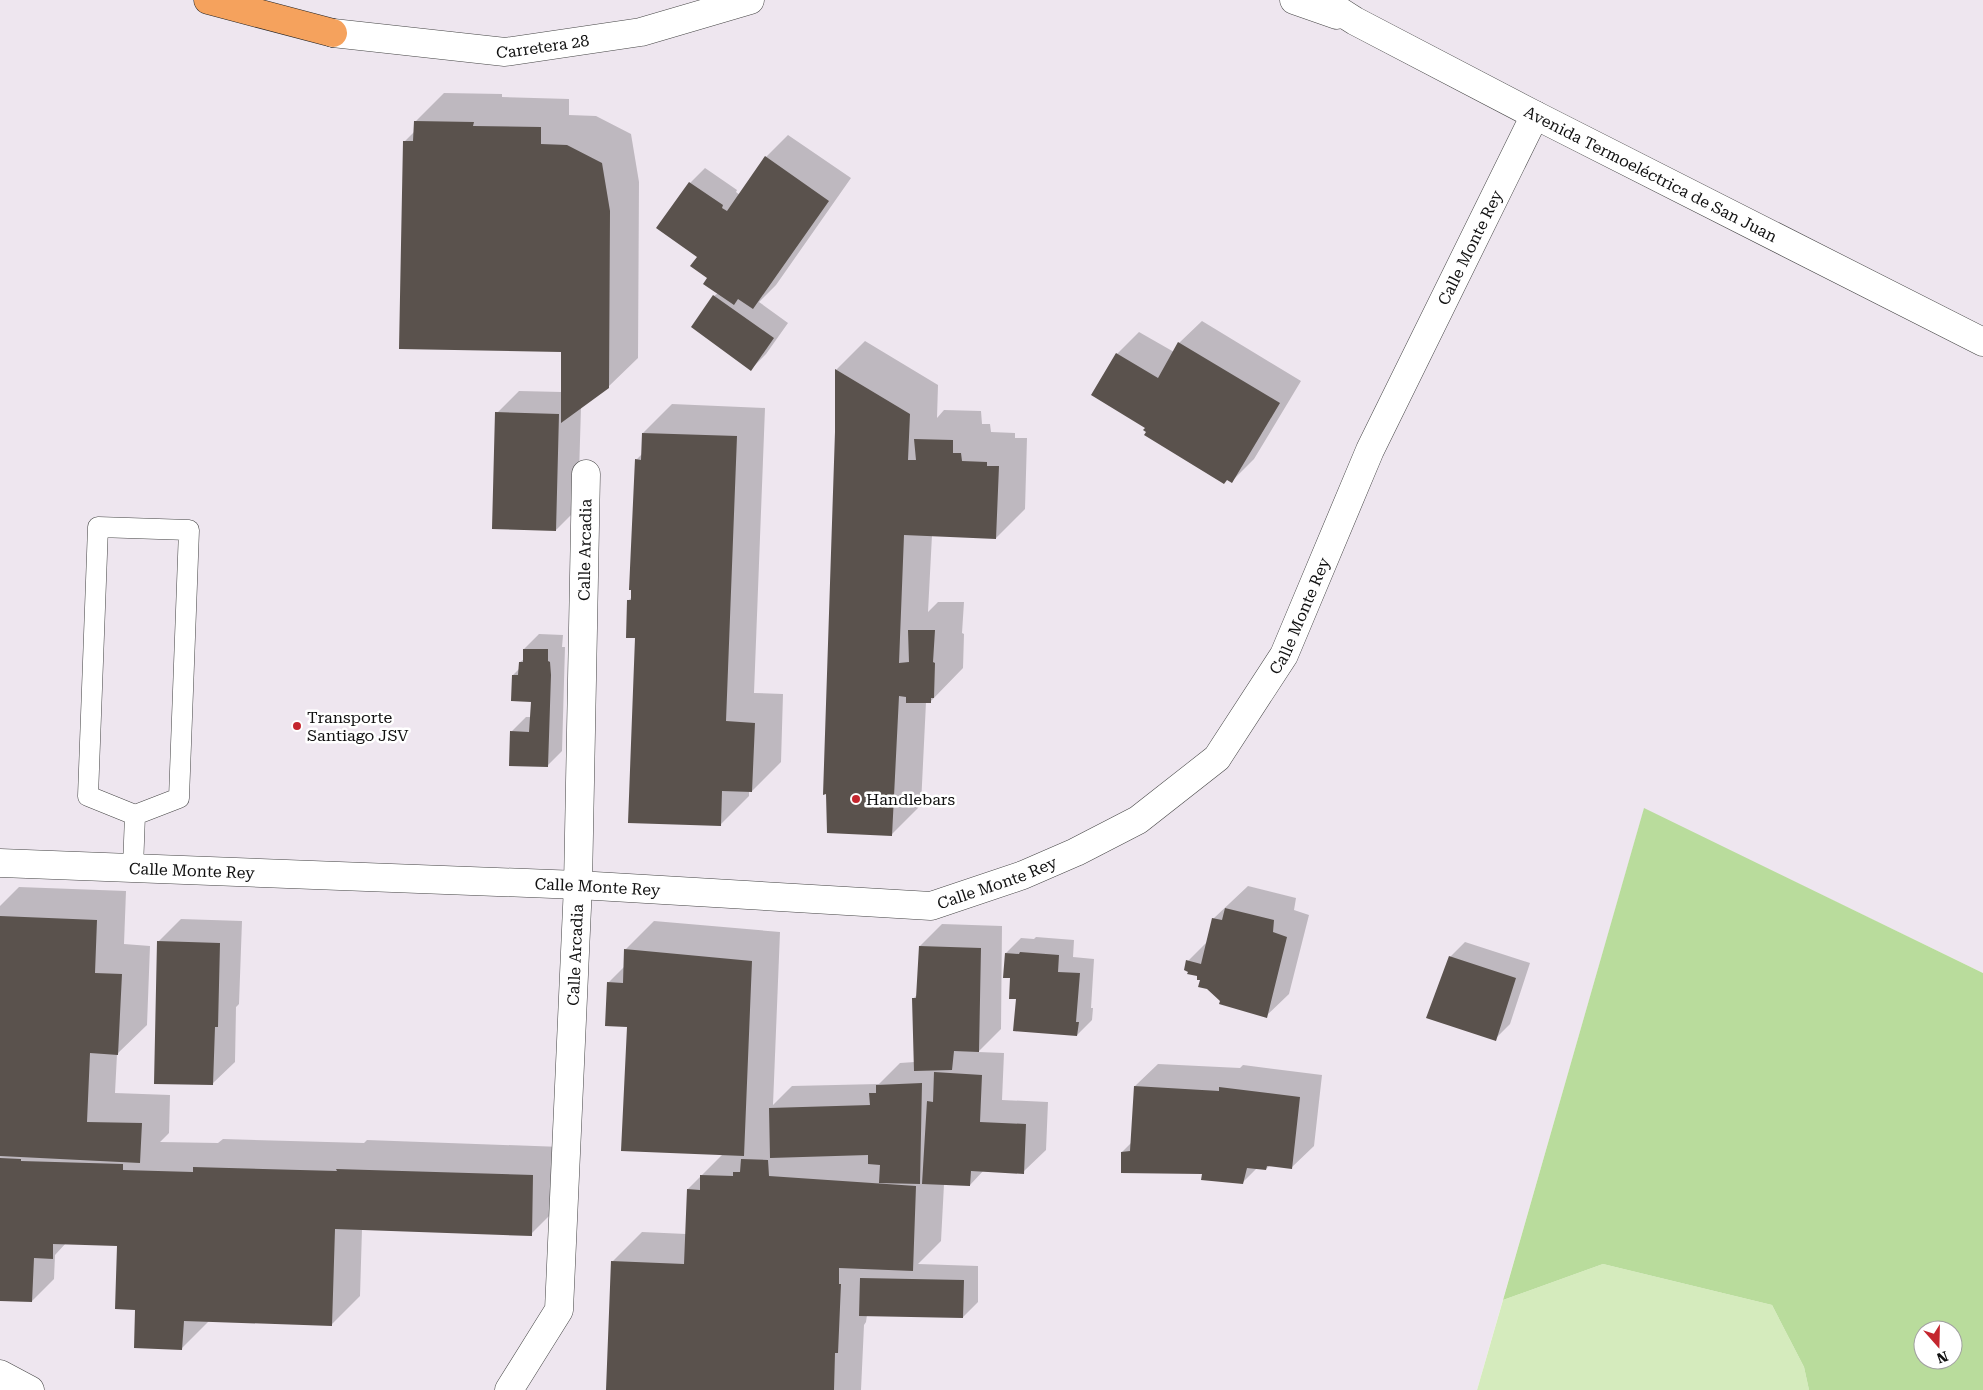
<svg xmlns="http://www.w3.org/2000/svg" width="1983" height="1390" font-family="'Roboto Serif',serif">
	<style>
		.industrial { fill: #eee6ef }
		.green { fill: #d5ebbd }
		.forest { fill: #b9dc9c; fill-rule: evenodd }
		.shadow { fill: #0003 }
		.building { fill: #5a524d }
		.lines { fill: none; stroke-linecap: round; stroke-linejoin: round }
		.service-casing { stroke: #444; stroke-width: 21 }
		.minor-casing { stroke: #444; stroke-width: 29 }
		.tertiary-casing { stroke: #444; stroke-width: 29 }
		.motorway-casing { stroke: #222; stroke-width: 29 }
		.service { stroke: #fff; stroke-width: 20 }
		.minor { stroke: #fff; stroke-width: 28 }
		.tertiary { stroke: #fff; stroke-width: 28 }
		.motorway { stroke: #f5a25d; stroke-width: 28 }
		.poi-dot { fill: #c4262e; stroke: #fff; stroke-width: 2 }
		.labels { text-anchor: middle; stroke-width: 5; stroke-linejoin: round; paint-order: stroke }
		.street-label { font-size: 16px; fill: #111; stroke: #fff }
		.poi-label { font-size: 16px; fill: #111; stroke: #fff; text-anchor: start }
	</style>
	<rect width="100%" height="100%" fill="#fffdf5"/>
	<path class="industrial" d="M0,0H1983V973L1644,809L1477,1390H0Z"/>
	<path class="green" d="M1603,1264L1772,1305L1804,1367L1809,1390H1477L1503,1300Z"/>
	<path class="forest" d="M1644,808L1983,973V1390H1809L1804,1367L1772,1305L1603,1264L1503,1300ZM1923,1330H1953V1360H1923Z"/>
	<path class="shadow" d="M444,93L502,94V97L569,99V115L596,116L631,134L639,182L638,358L608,387L581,407L578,508L556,530L497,413L519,391L562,392V351L404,142L415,131V122Z
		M788,135L851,178L776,285L759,302L788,323L766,354L751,369L714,296L718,293L698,256L658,228L690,183L705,168L737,190L736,192L740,195L766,157Z
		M1202,321L1301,381L1254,459L1232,481L1146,427L1117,354L1139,332L1174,352L1179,343Z
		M865,341L938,385L937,418L944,410L981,411L982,424H990L991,432L1015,433V438H1027L1025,509L996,538L932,535L928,612L938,602H964L962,633L964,634L963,668L930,702H926L921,805L892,834L836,432V370Z
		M672,404L765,408L754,693L783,694L781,762L752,791H749V796L720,825L637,637L629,600L632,597L636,460L642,454L643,433Z
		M539,634L563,635L562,647H565L562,751L547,766L511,732L526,717H531L532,700L513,675L520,668V662L524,659V649Z
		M1248,886L1296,898L1294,910L1309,915L1289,994L1266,1016L1201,979L1188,961L1208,941L1213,919Z
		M19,887L126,891L124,944L150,946L147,1025L117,1054L115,1093L170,1095L169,1133L160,1142L218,1143L223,1139L364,1143L367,1140L562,1147L560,1205L531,1234L362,1229L360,1296L331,1325L209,1321L182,1348L136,1308L118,1245L66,1243L55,1255L54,1279L32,1301L0,1300V906Z
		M181,919L242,921L239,1004L236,1007L235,1062L212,1084L159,941Z
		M654,921L780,932L773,1105L792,1086L879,1084L900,1063L915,1062L914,998L917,995L920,946L942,924L1002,926L1001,1029L978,1052L1004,1053L1002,1100L1048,1102L1046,1150L1023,1172L984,1170L970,1185L944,1184L941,1241L918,1264L978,1266V1302L963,1317L867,1315L866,1322L864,1325L861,1390H607L613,1261L642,1232L686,1234L688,1189L723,1154L628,1026L608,983L625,966V950Z
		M1036,937L1074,940L1073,957L1094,959L1091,1008H1093L1092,1020L1077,1035L1018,998L1006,953L1021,938L1034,939Z
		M1465,942L1530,963L1510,1024L1495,1039L1450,957Z
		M1158,1064L1240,1068L1243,1065L1322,1075L1314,1146L1291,1168L1270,1165L1266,1169L1257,1168L1243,1182L1122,1152L1132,1142L1135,1086Z"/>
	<path class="building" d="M414,121L474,122L473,126L541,127V144L567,145L602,163L610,211L609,388L561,423V352L399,349L403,141H413Z
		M765,156L829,201L753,309L738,299L734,305L703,284L707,278L690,266L697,257L656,228L689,182L723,205L722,208L727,211Z
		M713,295L774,338L751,371L691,327Z
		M1178,342L1280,403L1232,483L1227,480L1224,484L1144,435L1146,432L1143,430L1145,428L1091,395L1116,353L1158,378Z
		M835,369L910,414L908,460H916L914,439L953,440V453H961L962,461L987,462V466H999L996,539L904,535L899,663L909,662L908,630H935L933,662L935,663L934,698H931V703H906V697L899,696L892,836L827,833L826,794L823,795L835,432Z
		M495,412L559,414L556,531L492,529Z
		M642,433L737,436L726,721L755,723L752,792L722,791L721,826L628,823L635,638H626L627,600H631V590H629L635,459L641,460Z
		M523,649H548V661L550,662L551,675L548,767L509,766L510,731L529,732L531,702L511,701L512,675H518L519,662H523Z
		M1225,908L1274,920L1273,932L1287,937L1267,1018L1219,1004L1220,1001L1207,989L1198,987L1200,980H1197V976L1187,974L1188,972L1184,970L1186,960L1201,964L1212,918L1222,920Z
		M0,916L97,920L95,973L122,974L118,1055L90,1053L87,1122L142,1123L140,1163L0,1156Z
		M157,941L220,943L218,1027H215L213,1085L154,1084Z
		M919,946L981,948L979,1052L954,1051L952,1070L914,1071L912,998H916Z
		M624,949L752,961L744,1156L621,1151L627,1027L605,1026L607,982L623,983Z
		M1020,952L1059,955L1058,972L1080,973L1076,1022H1079L1077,1036L1013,1031L1016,999H1009L1010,978H1003L1005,953L1019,954Z
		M1449,956L1516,978L1496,1041L1426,1018Z
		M934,1072L982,1075L980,1122L1026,1124L1024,1174L971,1171L970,1186L922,1184L927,1101L933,1102Z
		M922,1083L920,1184L879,1183L880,1165L868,1164V1155L770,1158L769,1108L870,1105L869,1093H876V1085Z
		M1134,1086L1219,1091V1087L1300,1097L1292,1169L1267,1166L1266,1170L1247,1168L1243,1184L1201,1180L1202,1174L1121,1173V1152L1130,1151Z
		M0,1158L21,1159V1161L123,1164V1170L193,1172V1167L337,1171L336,1169L533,1175L532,1236L335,1229L332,1326L184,1321L182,1350L134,1348L135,1310L115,1309L117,1246L53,1244V1259L34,1258L32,1302L0,1301Z
		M741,1159L768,1160L769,1176L916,1186L913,1271L839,1268V1284H841L838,1353H835L834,1390H606L611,1261L684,1264L687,1189L700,1190V1175L733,1176V1172H740Z
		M860,1278L964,1280L963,1318L859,1316Z"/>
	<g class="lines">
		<defs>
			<path id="service" d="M133,868L135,815L179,798L189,530L98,527L88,796L135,815"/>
			<g id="minor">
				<path id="s1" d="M0,863L578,885L931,906L1023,875L1076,852L1138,820L1217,758L1284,655L1370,450L1535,115"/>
				<path d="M0,1374L30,1390"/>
				<path id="s2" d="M509,1390L559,1310L578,885L586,474"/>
			</g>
			<g id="tertiary">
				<path d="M1294,0L1337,15"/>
				<path id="s3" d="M1322,0L1355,21L1535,115L1983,342"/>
				<path id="s4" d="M333,33L505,52L641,32L750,0"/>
			</g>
			<path id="motorway" d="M208,0L333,33"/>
		</defs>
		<use href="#service" class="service-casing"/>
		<use href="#minor" class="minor-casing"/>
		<use href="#tertiary" class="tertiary-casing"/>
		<use href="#motorway" class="motorway-casing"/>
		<use href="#service" class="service"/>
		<use href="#minor" class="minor"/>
		<use href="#tertiary" class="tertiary"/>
		<use href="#motorway" class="motorway"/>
	</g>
	<g class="poi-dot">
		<circle cx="297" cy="726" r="5"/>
		<circle cx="856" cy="799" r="5"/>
	</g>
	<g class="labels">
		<g class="street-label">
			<text dy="6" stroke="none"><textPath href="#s4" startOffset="211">Carretera 28</textPath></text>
			<text dy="6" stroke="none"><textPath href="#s3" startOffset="372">Avenida Termoeléctrica de San Juan</textPath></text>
			<text dy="6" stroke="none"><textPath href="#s1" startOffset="1828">Calle Monte Rey</textPath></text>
			<text dy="6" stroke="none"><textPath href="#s2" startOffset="855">Calle Arcadia</textPath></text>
			<text dy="6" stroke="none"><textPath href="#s1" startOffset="1422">Calle Monte Rey</textPath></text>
			<text dy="6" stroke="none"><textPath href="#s1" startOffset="192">Calle Monte Rey</textPath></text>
			<text dy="6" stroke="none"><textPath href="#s1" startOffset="1002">Calle Monte Rey</textPath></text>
			<text dy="6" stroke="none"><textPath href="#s1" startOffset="598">Calle Monte Rey</textPath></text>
			<text dy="6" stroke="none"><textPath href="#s2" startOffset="450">Calle Arcadia</textPath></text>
		</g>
		<g class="poi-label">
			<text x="307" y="723">Transporte<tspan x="307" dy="18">Santiago JSV</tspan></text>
			<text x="866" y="805">Handlebars</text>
		</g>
	</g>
	<g transform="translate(1938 1345) rotate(160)"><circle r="24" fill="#ffffff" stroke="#a0a0a0"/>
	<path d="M0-4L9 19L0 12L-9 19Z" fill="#c4262e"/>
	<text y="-8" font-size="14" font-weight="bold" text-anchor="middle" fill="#111111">N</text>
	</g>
</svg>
